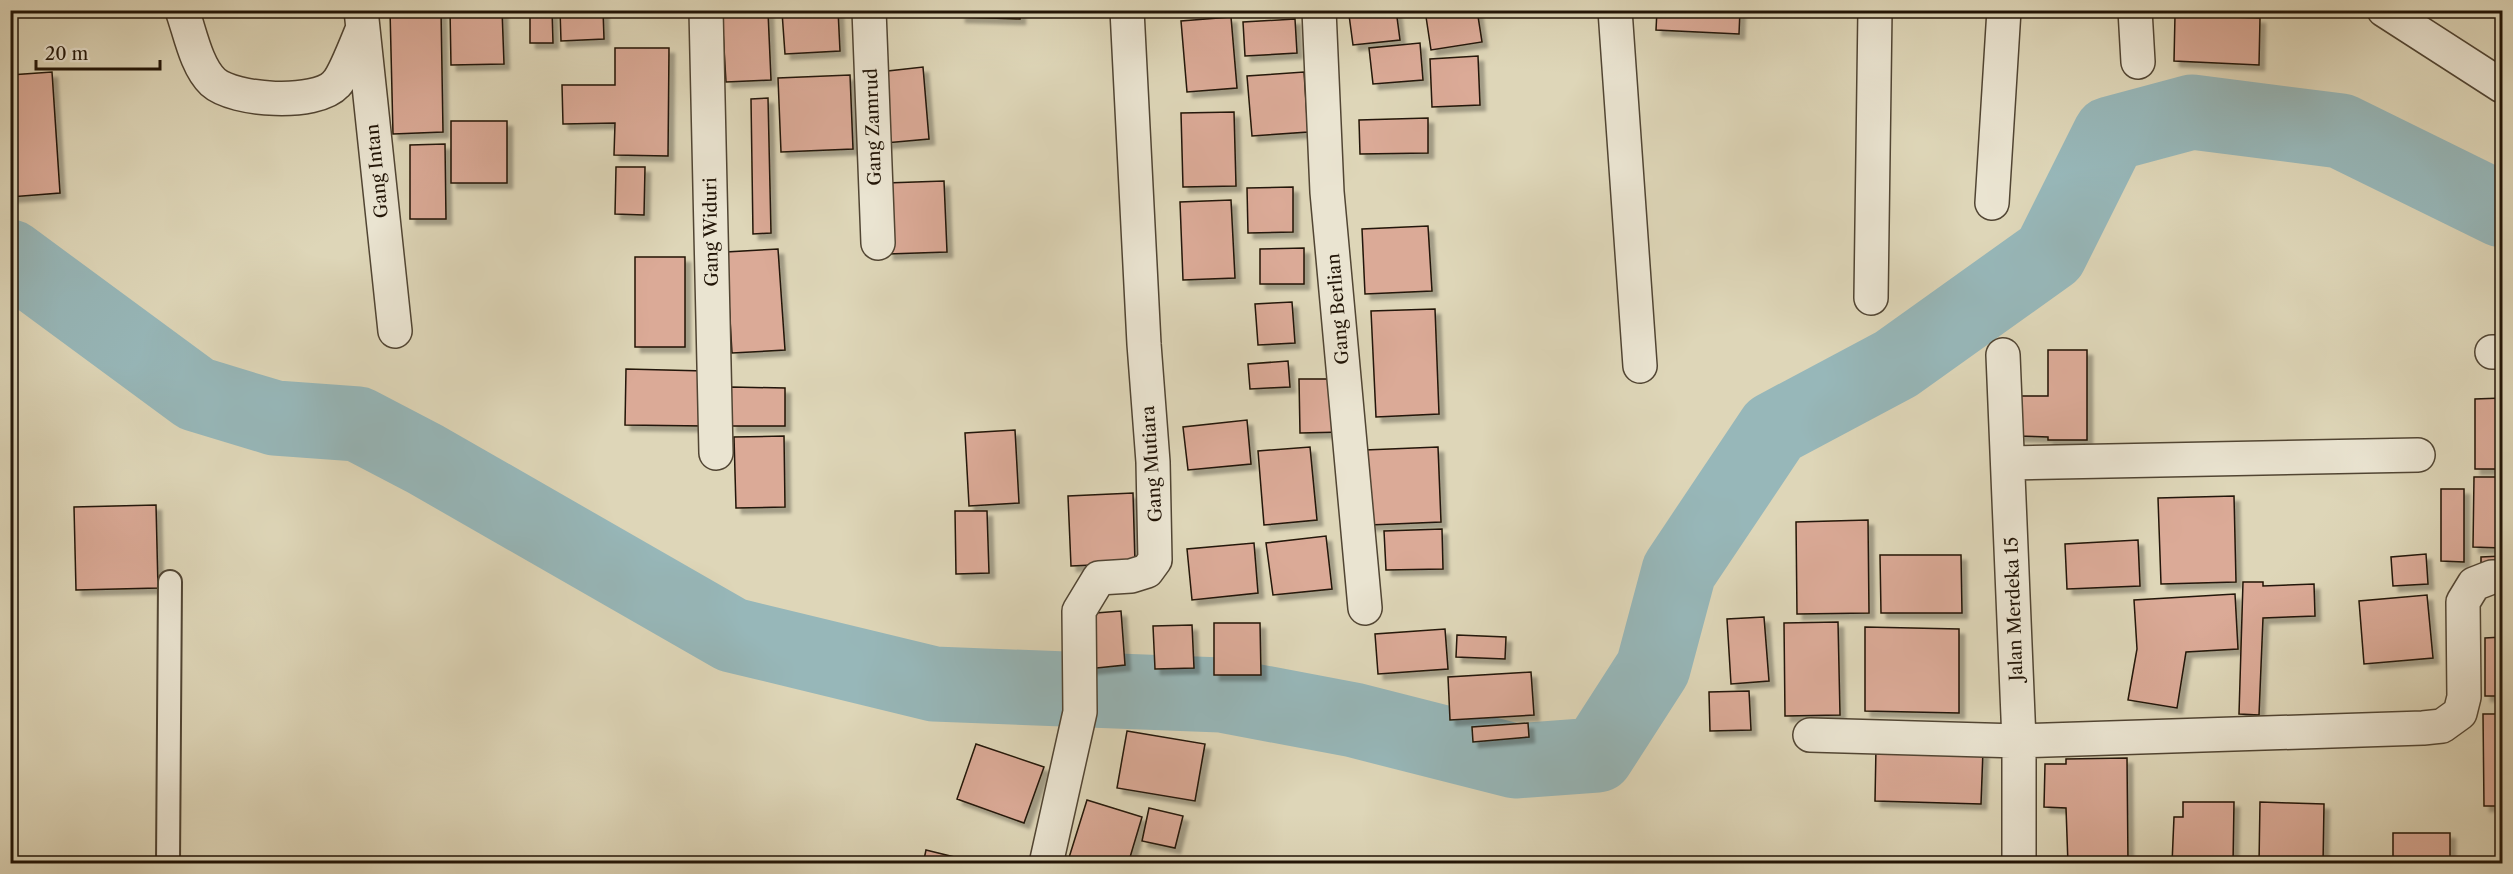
<svg xmlns="http://www.w3.org/2000/svg" width="2513" height="874" font-family="'Libre Caslon Text',serif">
	<style>
		.lines { fill: none; stroke-linecap: round; stroke-linejoin: round }
		.river { stroke: #97b7b9; stroke-width: 75 }
		.building { fill: #dbaa97; stroke: #221507; stroke-width: 1.5; filter: url(#shadow) }
		.service-casing { stroke: #514533; stroke-width: 26 }
		.minor-casing { stroke: #514533; stroke-width: 36 }
		.service { stroke: #eae4d1; stroke-width: 22 }
		.minor { stroke: #eae4d1; stroke-width: 33 }
		.labels { text-anchor: middle; stroke-width: 6; stroke-linejoin: round; paint-order: stroke }
		.street-label { font-size: 18px; fill: #221507; stroke: #eae4d1 }
	</style>
	<defs>
		<filter id="shadow"><feDropShadow dx="5.5" dy="5.5" stdDeviation="1.5" flood-color="#0004"/></filter>
	</defs>
	<rect width="100%" height="100%" fill="#ded6b8"/>
	<filter id="stains"><feTurbulence type="fractalNoise" baseFrequency=".00333" numOctaves="4"/><feColorMatrix values="0 0 0 0 .2 0 0 0 0 .09 0 0 0 0 .02 0 0 0 .5 -.17"/></filter>
	<radialGradient id="worn" r=".72"><stop offset=".6" stop-color="#630" stop-opacity="0"/><stop offset="1" stop-color="#630" stop-opacity=".3"/></radialGradient>
	<g class="lines">
		<path class="river" d="M10,257L196,394L275,418L358,424L425,459L732,635L934,684L1221,695L1354,720L1515,761L1597,755L1653,668L1679,571L1774,429L1896,364L2050,254L2110,134L2192,112L2341,131L2502,210"/>
	</g>
	<path class="building" d="M390,10H441L443,132L393,134Z
		M450,10H502L504,64L451,65Z
		M530,10H552L553,43H530Z
		M560,10H603L604,39L561,41Z
		M838,10L840,51L785,54L782,12Z
		M960,10H1020V19L960,17Z
		M1396,10L1400,40L1353,45L1349,15Z
		M1425,10H1477L1482,42L1431,50Z
		M1657,10H1740L1739,34L1656,30Z
		M768,12L771,80L726,82L722,14Z
		M2175,15L2260,18L2259,65L2174,61Z
		M1231,17L1237,88L1187,92L1181,21Z
		M1295,19L1297,53L1245,56L1243,22Z
		M1420,43L1423,80L1373,84L1369,48Z
		M615,48H669L668,156L614,155L615,123L563,124L562,85H615Z
		M1478,56L1480,105L1432,107L1430,59Z
		M923,67L929,139L885,143L879,72Z
		M52,72L60,193L10,197V75Z
		M1304,72L1308,132L1252,136L1247,76Z
		M850,75L853,149L781,152L778,78Z
		M768,98L771,233L753,234L751,99Z
		M1234,112L1236,186L1183,187L1181,113Z
		M1428,118V153L1360,154L1359,120Z
		M451,121H507V183H451Z
		M445,144L446,219H410V145Z
		M616,167H645L644,215L615,214Z
		M944,181L947,252L888,254L886,183Z
		M1293,187V232L1248,233L1247,188Z
		M1231,200L1235,278L1183,280L1180,202Z
		M1428,226L1432,291L1365,294L1362,229Z
		M1304,248V284H1260V249Z
		M778,249L785,350L732,353L726,252Z
		M635,257H685V347H635Z
		M1292,302L1295,343L1258,345L1255,304Z
		M1435,309L1439,414L1376,417L1371,311Z
		M2048,350H2087V440H2048V437L2018,436V396H2048Z
		M1288,361L1290,387L1250,389L1248,364Z
		M626,369L705,371V426L625,425Z
		M1299,379H1342L1343,432L1300,433Z
		M731,387L785,388V426H731Z
		M2502,398V469H2475V399Z
		M1247,420L1251,464L1188,470L1183,427Z
		M1015,430L1019,503L969,506L965,433Z
		M784,436L785,507L736,508L734,437Z
		M1310,447L1317,520L1264,525L1258,451Z
		M1438,447L1441,522L1369,525L1365,450Z
		M2474,477H2502V548L2473,547Z
		M2441,489H2464V562L2441,561Z
		M1133,493L1135,563L1071,566L1068,496Z
		M2234,496L2236,582L2161,584L2158,498Z
		M156,505L158,588L76,590L74,507Z
		M955,511H987L989,573L956,574Z
		M1868,520L1869,613L1797,614L1796,522Z
		M1442,529L1443,569L1386,570L1384,531Z
		M1326,536L1332,589L1273,595L1266,543Z
		M2138,540L2140,586L2067,589L2065,544Z
		M1254,543L1258,593L1192,600L1187,549Z
		M2426,554L2428,584L2393,586L2391,557Z
		M1880,555H1961L1962,613H1881Z
		M2502,556V572L2481,573V557Z
		M2243,582H2263V586L2314,584L2315,616L2263,618L2259,715L2239,714Z
		M2235,594L2238,649L2186,652L2177,708L2128,700L2137,649L2134,600Z
		M2427,595L2433,658L2364,664L2359,601Z
		M1121,611L1125,665L1087,669L1083,614Z
		M1764,617L1769,681L1731,684L1727,619Z
		M1838,622L1840,715L1785,716L1784,623Z
		M1214,623H1260L1261,675H1214Z
		M1192,625L1194,668L1155,669L1153,626Z
		M1865,627L1959,629V713L1865,711Z
		M1445,629L1448,669L1378,674L1375,634Z
		M1457,635L1506,637L1505,659L1456,657Z
		M2502,637V696H2485V638Z
		M1531,672L1534,715L1450,720L1448,677Z
		M1749,691L1751,730L1710,731L1709,692Z
		M2483,714H2502V806H2484Z
		M1528,723L1529,737L1473,742L1472,727Z
		M1127,731L1205,744L1195,801L1117,788Z
		M976,744L1044,767L1024,823L957,799Z
		M1876,747L1983,750L1981,804L1875,801Z
		M2127,758L2128,863L2068,864L2066,808L2044,807L2045,764H2066V759Z
		M1087,800L1142,817L1128,864H1067Z
		M2183,802H2234L2233,864H2172L2174,817H2183Z
		M2260,802L2324,804L2323,864H2259Z
		M1149,808L1183,816L1175,848L1142,841Z
		M2393,833H2450V864H2393Z
		M926,850L983,864H923Z"/>
	<g class="lines">
		<defs>
			<path id="service" d="M168,864L170,582"/>
			<path id="minor" d="M182,10C190,32 196,66 213,82C234,101 316,106 336,84C344,76 357,42 362,30
				M361,10L395,331
				M706,10L716,453
				M869,10L878,243
				M1319,10L1327,192L1365,608
				M1615,10L1640,366
				M2135,10L2138,62
				M2384,10L2502,86
				M1992,203L2004,10
				M1871,298L1875,10
				M2492,352H2502
				M2003,355L2019,741V864
				M2008,463L2418,455
				M1810,735L2019,741L2423,728L2442,726L2460,713L2464,697L2463,602L2474,584L2492,577H2502
				M1046,864L1080,712L1079,611L1099,578L1131,576L1147,571L1155,560L1153,462L1144,344L1127,10"/>
		</defs>
		<use href="#service" class="service-casing"/>
		<use href="#minor" class="minor-casing"/>
		<use href="#service" class="service"/>
		<use href="#minor" class="minor"/>
	</g>
	<g class="labels">
		<g class="street-label">
			<text transform="translate(873 127) rotate(-92)" y="6">Gang Zamrud</text>
			<text transform="translate(377 171) rotate(-96)" y="6">Gang Intan</text>
			<text transform="translate(711 232) rotate(-91)" y="6">Gang Widuri</text>
			<text transform="translate(1338 309) rotate(-95)" y="6">Gang Berlian</text>
			<text transform="translate(1152 464) rotate(-94)" y="6">Gang Mutiara</text>
			<text transform="translate(2014 609) rotate(-92)" y="6">Jalan Merdeka 15</text>
		</g>
	</g>
	<rect width="2513" height="874" fill="none" stroke="#ded6b8" stroke-width="36"/>
	<rect x="12" y="12" width="2489" height="850" fill="none" stroke="#221507" stroke-width="3"/>
	<rect x="18" y="18" width="2477" height="838" fill="none" stroke="#221507" stroke-width="1.5"/>
	<path d="M36 60v9h124v-9" fill="none" stroke="#221507" stroke-width="3"/>
	<text x="45" y="60" font-size="18" fill="#221507" stroke="#eae4d1" stroke-width="4.5" paint-order="stroke">20 m</text>
	<rect width="100%" height="100%" filter="url(#stains)"/>
	<rect width="100%" height="100%" fill="url(#worn)"/>
</svg>
